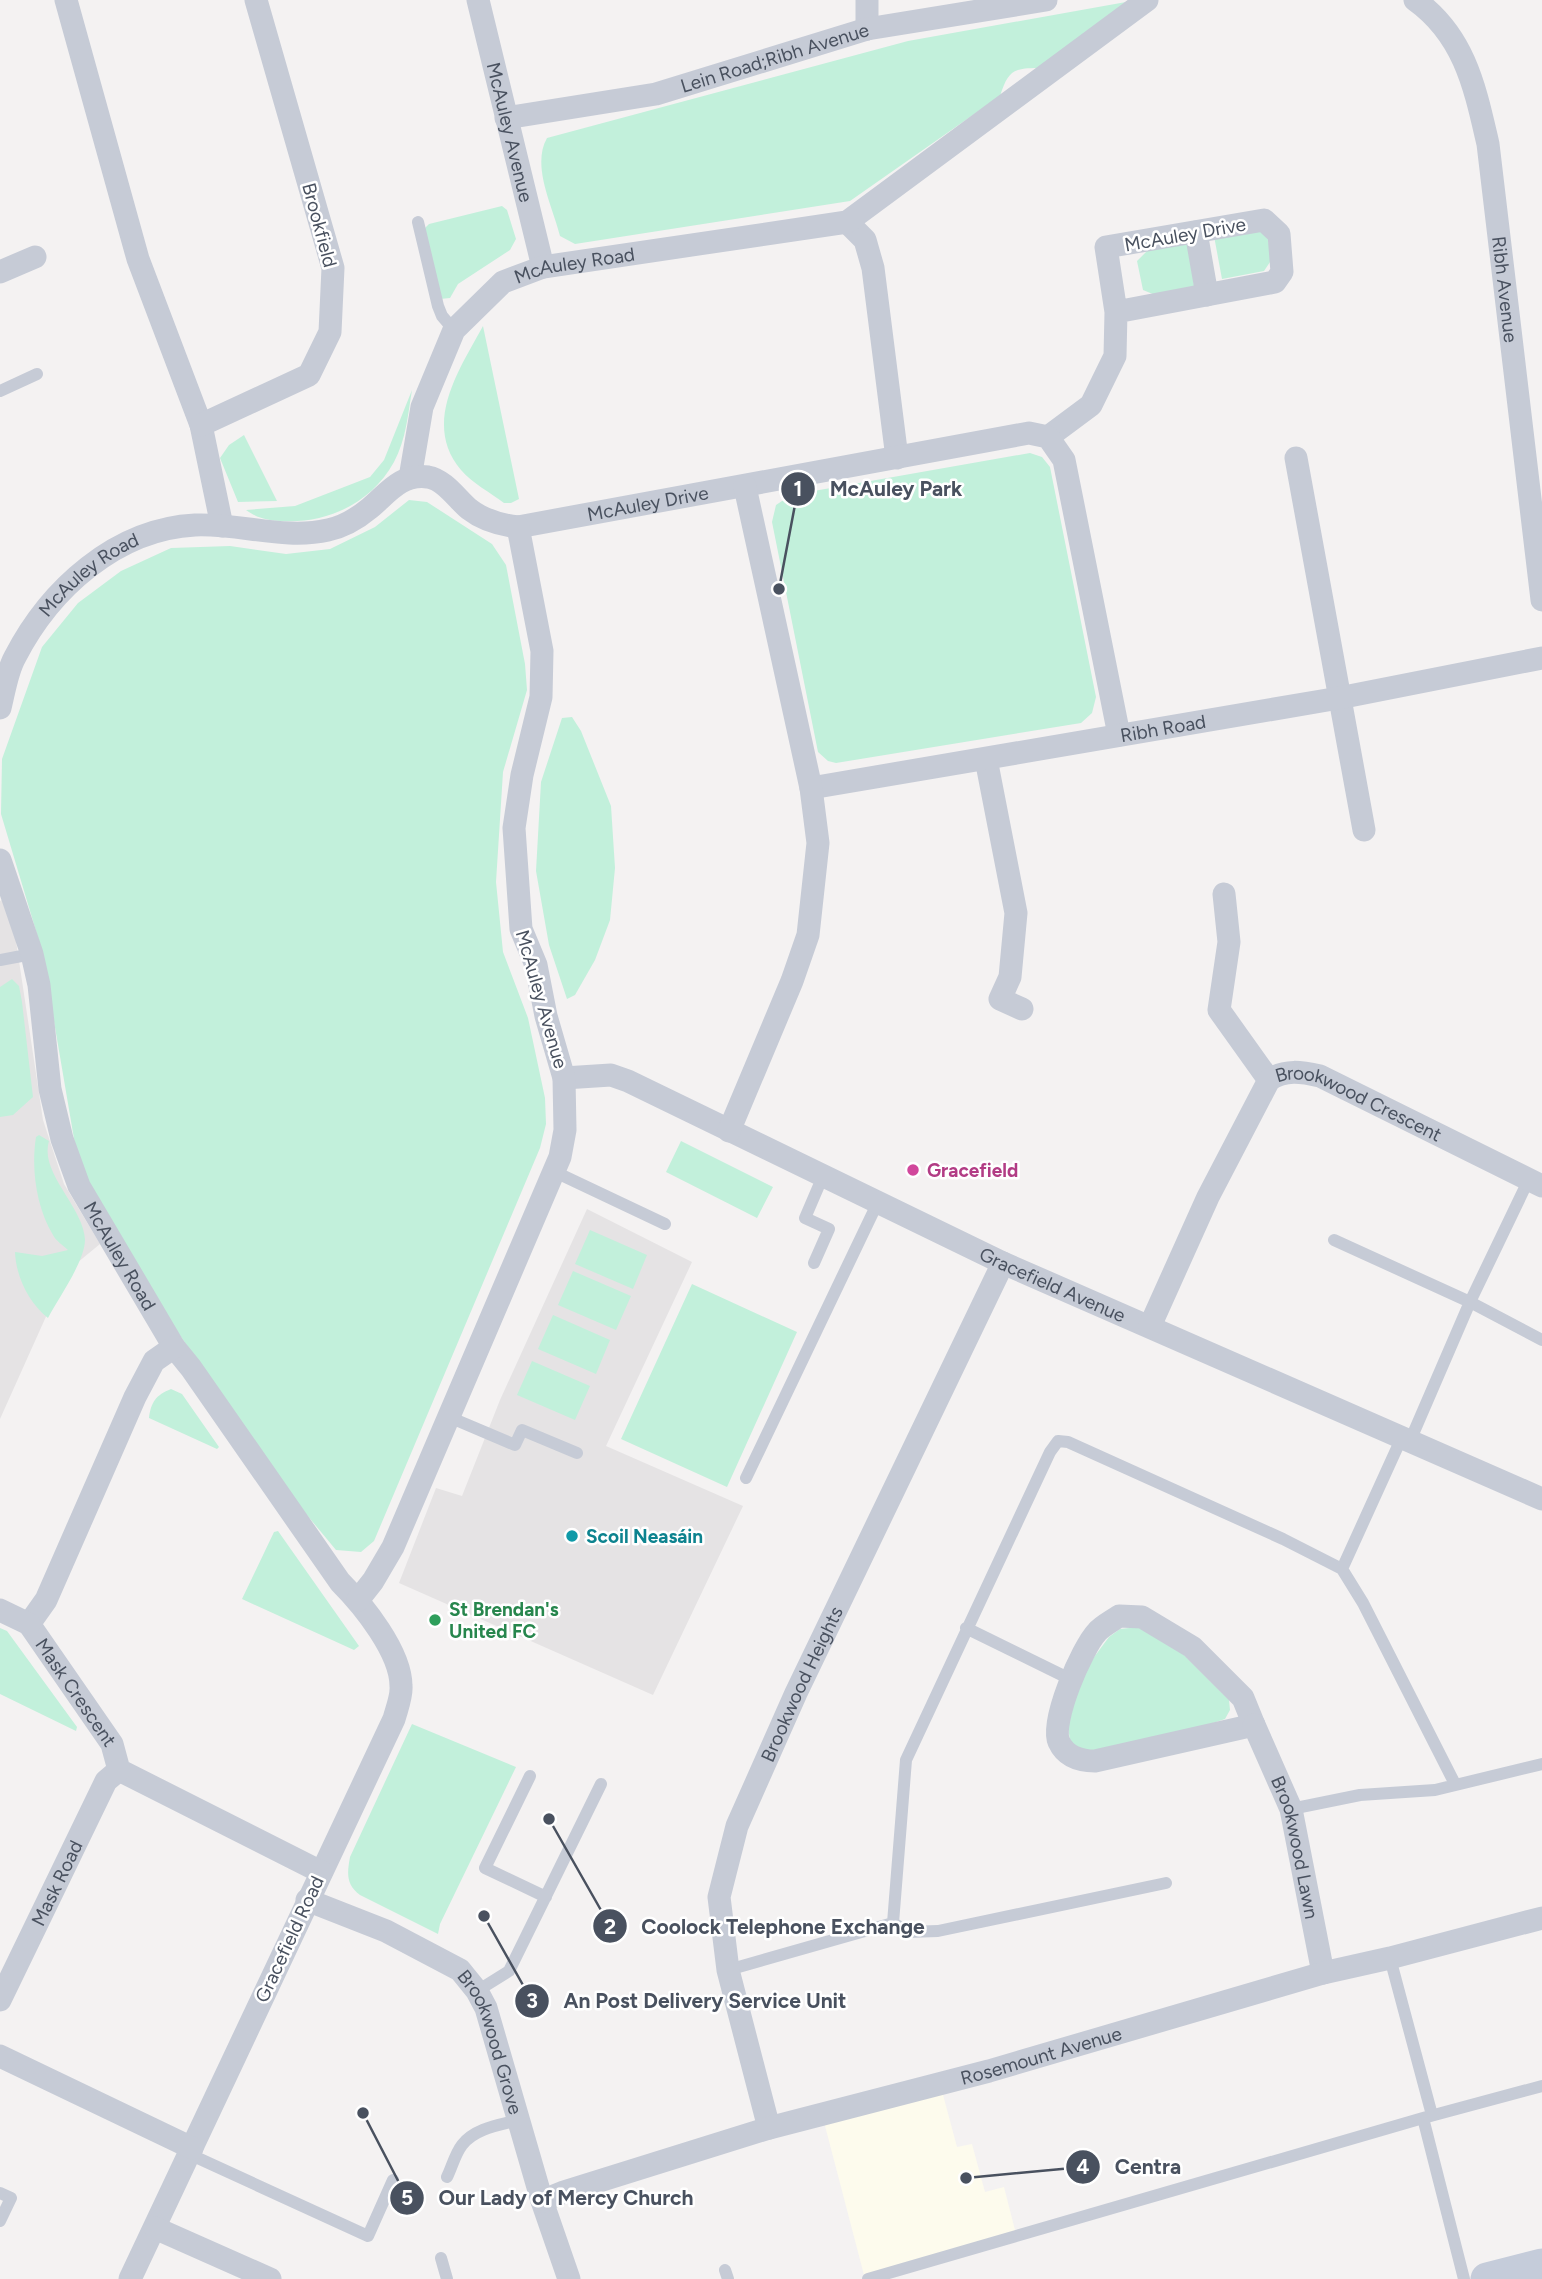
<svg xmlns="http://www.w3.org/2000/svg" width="1542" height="2279" font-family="Figtree,sans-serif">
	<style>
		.commercial { fill: #fdfbed }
		.education { fill: #e5e3e4 }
		.green { fill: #c2f0db }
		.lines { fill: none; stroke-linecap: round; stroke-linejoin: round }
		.lane { stroke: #c6cbd6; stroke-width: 12 }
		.street { stroke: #c6cbd6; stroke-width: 23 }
		.secondary { stroke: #c5ccda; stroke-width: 33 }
		.hotel-dot { fill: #d1479c; stroke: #fff; stroke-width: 2.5 }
		.culture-dot { fill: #0f9aa8; stroke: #fff; stroke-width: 2.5 }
		.leisure-dot { fill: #2e9e5b; stroke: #fff; stroke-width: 2.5 }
		.labels { text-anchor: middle; stroke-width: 5; stroke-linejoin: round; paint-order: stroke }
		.street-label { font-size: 19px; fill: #49515f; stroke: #fff }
		.hotel-label { font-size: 19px; font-weight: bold; fill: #b23c85; stroke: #fff; text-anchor: start }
		.culture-label { font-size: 19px; font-weight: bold; fill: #0d838f; stroke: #fff; text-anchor: start }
		.leisure-label { font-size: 19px; font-weight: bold; fill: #27864d; stroke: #fff; text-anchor: start }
		.leader { fill: none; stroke: #49515f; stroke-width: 2.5 }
		.callout-dot { fill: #49515f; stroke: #fff; stroke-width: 2.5 }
		.mark-label { font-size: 21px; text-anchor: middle; font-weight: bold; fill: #fff }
		.callout-label { font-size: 21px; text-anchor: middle; font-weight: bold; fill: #49515f; stroke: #fff; stroke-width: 5; stroke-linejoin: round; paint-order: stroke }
	</style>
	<rect width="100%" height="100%" fill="#f4f2f2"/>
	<path class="commercial" d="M942,2091L957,2147L972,2144L985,2192L1004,2187L1016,2234L864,2275L824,2122Z"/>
	<path class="education" d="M2,900L16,941L43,1120L64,1184L100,1244L66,1272L0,1419V901Z
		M587,1209L692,1262L606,1446L743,1506L653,1695L399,1583L436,1488L462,1496L500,1400Z"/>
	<path class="green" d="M1126,2L1038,68C1012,68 1008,72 1000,96L850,201L575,244L560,236C553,207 531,166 547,138L908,41Z
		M502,206L507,210L516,239L510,250L458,284L450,298L440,299L425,228L429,224Z
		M1258,228L1267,235L1272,259L1264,271L1222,279L1214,236Z
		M1187,241L1195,291L1160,297L1143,290L1137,261L1151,247Z
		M483,326L519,499L511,503H504C491,493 472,483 461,470C422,424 459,370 483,326Z
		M412,390C408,414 406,440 394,462C371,504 326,524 281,521C267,520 257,518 246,510L295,506L370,477L384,460Z
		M244,435L277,501L238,502L220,458L229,445Z
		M1030,453L1042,457L1050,467L1096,697L1092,713L1081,723L836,763L828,761L818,752L772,522L776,505L791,495Z
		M409,500L427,502L492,544L506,565L525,664L527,690L503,772L496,882L503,952L528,1018L545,1098L546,1124L540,1148L374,1541L361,1552L336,1550L287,1491L177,1331L79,1168L42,951L1,814L2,759L42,647L78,603L121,571L171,548L230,546L286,554L330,549L375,527Z
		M572,717L581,731L611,806L615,868L610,920L595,960L575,995L567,999L549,945L536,871L541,782L562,718Z
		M12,979L19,986L22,1002L33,1097L13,1115L0,1117V987Z
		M39,1135L49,1141C39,1173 84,1207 85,1240C85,1261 58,1299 48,1318C29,1303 16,1277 15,1252L42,1256L68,1250C63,1245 56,1241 53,1235C36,1207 31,1168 36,1137Z
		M681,1141L773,1187L757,1218L666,1172Z
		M590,1230L647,1255L633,1289L575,1264Z
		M573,1271L631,1296L616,1330L558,1305Z
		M692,1284L797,1332L727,1487L621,1439Z
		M553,1315L610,1340L596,1374L538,1349Z
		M532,1361L590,1386L575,1420L517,1395Z
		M171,1389L182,1394L219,1447L217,1449L149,1418C151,1402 156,1395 171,1389Z
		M278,1531L359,1646L354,1650L242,1599L274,1532Z
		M1138,1627L1183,1654L1229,1700L1230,1710L1225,1719L1177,1735L1086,1756L1071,1746L1066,1715L1077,1680L1109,1637L1120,1629Z
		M0,1628L7,1631L77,1727L76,1731L0,1694Z
		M412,1724L516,1767L440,1924L438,1934L360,1895C346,1884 347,1874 350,1857Z"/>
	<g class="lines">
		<path class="lane" d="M418,222L438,306L442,316L454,330
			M0,391L37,374
			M0,960L32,954
			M553,1171L665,1224
			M1334,1240L1470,1302L1542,1340
			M814,1263L829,1229L805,1218L823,1176
			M449,1417L515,1445L522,1430L577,1453
			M1410,1441L1470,1302L1529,1179
			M746,1478L878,1202
			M1342,1569L1402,1437
			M966,1628L1072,1680
			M530,1776L485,1868L546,1897
			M1291,1809L1360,1795L1435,1790L1542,1764
			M893,1923L906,1760L1050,1452L1058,1441L1068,1442L1283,1539L1342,1569L1363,1603L1455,1784
			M1390,1958L1432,2115
			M728,1970L893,1923L908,1932L938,1931L1166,1883
			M477,1991L509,1971L601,1784
			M1423,2118L1464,2279
			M189,2154L368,2236L393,2180
			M447,2177C452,2167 455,2154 462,2145C475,2128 500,2125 519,2120
			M0,2193L11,2198L0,2221
			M441,2258L447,2279
			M725,2270L728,2279
			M868,2279L1423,2118L1542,2086"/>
		<g class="street">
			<path d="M66,0L138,259L201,425L222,526"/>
			<path id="s1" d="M478,0L543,267"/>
			<path d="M867,0V29"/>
			<path id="s2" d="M1415,0C1465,36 1475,88 1488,144L1542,600"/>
			<path id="s3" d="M506,118L656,94L867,29L1046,0"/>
			<path d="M847,222L865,240L873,268L897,458"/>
			<path d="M1196,232L1207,295"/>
			<path d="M0,272L35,257"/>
			<path d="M201,425L309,375L330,332L333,268L256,0"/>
			<path d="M1048,437L1091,405L1115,356L1116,312L1275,282L1282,272L1279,234L1264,220L1106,247L1116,312"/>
			<path d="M1296,458L1364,830"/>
			<path id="s4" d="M410,478L422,407L454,330L503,282L543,267L847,222L1147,0"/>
			<path id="s5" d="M0,708C4,692 7,671 15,657C50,589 116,529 195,525C240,523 284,540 328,530C343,527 358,518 370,508C387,494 401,473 428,477C445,480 457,499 469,509C483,520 501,525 518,527L1029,433L1048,437L1064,460L1119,735"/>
			<path d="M986,759L1016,913L1010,977L1000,999L1022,1009"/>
			<path id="s6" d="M811,788L1339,698L1542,658"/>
			<path id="s7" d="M0,860L32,954L39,985L50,1089L62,1139L79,1186L174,1347L191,1368L340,1582C363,1605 401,1652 401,1686C402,1696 397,1708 394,1719L130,2279"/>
			<path d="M1224,894L1229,942L1219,1010L1269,1080"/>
			<path id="s8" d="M564,1078L611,1075L628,1081L1003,1263L1542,1499"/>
			<path d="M729,1131L792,981L808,935L818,843L811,788L745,487"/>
			<path id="s9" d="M1150,1326L1208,1197L1269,1080C1285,1069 1302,1072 1320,1076L1542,1186"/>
			<path id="s10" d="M174,1347L154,1361L135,1397L46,1600L29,1624L112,1744L119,1770L321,1872"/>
			<path d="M358,1600L373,1581L393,1547L560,1157L565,1130L564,1078L546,1016L536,965L521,929L514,828L522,775L541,697L542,651L518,527"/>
			<path d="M0,1610L29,1624"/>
			<path d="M1119,1616L1142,1617L1192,1647L1243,1698L1254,1725L1095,1761C1080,1761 1066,1757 1059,1742C1050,1722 1082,1648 1097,1632C1102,1626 1112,1621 1119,1616Z"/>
			<path id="s11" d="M1254,1725L1291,1809L1323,1973"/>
			<path id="s12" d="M307,1900L386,1931L460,1970L477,1991L486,2008L542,2201L569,2279"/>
			<path id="s13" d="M0,2000L106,1781L119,1770"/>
			<path d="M0,2056L192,2148"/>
			<path id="s14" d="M769,2128L728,1970L719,1897L737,1826L796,1693L1003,1263"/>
			<path id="s15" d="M542,2201L564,2192L769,2128L989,2071L1323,1973L1390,1958L1542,1918"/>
			<path d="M155,2228L270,2279"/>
		</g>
		<path class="secondary" d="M1487,2279L1542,2265"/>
	</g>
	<circle class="hotel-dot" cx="913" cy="1170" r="7"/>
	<circle class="culture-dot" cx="572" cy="1536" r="7"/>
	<circle class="leisure-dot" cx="435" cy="1620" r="7"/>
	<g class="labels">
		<g class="street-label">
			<text dy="7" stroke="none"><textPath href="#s3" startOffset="276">Lein Road;Ribh Avenue</textPath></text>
			<text dy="7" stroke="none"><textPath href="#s1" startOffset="136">McAuley Avenue</textPath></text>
			<text transform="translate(320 225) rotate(75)" y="7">Brookfield</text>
			<text transform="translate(1185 234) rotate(-10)" y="7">McAuley Drive</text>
			<text dy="7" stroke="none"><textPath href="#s4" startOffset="298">McAuley Road</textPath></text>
			<text dy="7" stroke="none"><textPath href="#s2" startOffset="312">Ribh Avenue</textPath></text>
			<text dy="7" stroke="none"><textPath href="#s5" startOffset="774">McAuley Drive</textPath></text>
			<text dy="7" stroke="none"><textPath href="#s5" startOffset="166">McAuley Road</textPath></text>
			<text dy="7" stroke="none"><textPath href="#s6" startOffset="357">Ribh Road</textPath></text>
			<text transform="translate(542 999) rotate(74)" y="7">McAuley Avenue</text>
			<text dy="7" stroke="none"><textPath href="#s9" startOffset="371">Brookwood Crescent</textPath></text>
			<text dy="7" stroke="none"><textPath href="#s7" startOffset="418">McAuley Road</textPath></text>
			<text dy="7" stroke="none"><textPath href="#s8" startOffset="536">Gracefield Avenue</textPath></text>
			<text dy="7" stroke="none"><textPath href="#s14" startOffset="466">Brookwood Heights</textPath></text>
			<text dy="7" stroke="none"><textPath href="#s10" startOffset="399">Mask Crescent</textPath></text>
			<text dy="7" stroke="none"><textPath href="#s11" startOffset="130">Brookwood Lawn</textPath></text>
			<text dy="7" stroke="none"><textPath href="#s13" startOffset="130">Mask Road</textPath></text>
			<text transform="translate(289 1939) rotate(-65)" y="7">Gracefield Road</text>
			<text dy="7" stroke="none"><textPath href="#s12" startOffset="248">Brookwood Grove</textPath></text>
			<text dy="7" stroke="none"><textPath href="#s15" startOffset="520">Rosemount Avenue</textPath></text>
		</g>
		<g class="hotel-label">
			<text x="927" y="1177">Gracefield</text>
		</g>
		<g class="culture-label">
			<text x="586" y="1543">Scoil Neasáin</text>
		</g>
		<g class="leisure-label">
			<text x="449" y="1616">St Brendan's<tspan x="449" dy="22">United FC</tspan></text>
		</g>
	</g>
	<path class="leader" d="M779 589L798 489M549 1819L610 1926M484 1916L532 2001M966 2178L1083 2167M363 2113L407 2198"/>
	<g class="callout-dot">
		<circle cx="779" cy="589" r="7"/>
		<circle cx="549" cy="1819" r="7"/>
		<circle cx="484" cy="1916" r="7"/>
		<circle cx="966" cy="2178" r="7"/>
		<circle cx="363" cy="2113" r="7"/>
		<circle cx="798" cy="489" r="18"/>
		<circle cx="610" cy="1926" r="18"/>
		<circle cx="532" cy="2001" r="18"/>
		<circle cx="1083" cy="2167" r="18"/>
		<circle cx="407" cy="2198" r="18"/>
	</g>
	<g class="mark-label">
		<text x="798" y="496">1</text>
		<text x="610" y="1934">2</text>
		<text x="532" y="2008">3</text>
		<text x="1083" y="2174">4</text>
		<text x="407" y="2205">5</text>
	</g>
	<g class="callout-label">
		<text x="896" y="496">McAuley Park</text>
		<text x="783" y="1934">Coolock Telephone Exchange</text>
		<text x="705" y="2008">An Post Delivery Service Unit</text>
		<text x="1148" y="2174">Centra</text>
		<text x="566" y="2205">Our Lady of Mercy Church</text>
	</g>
</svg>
